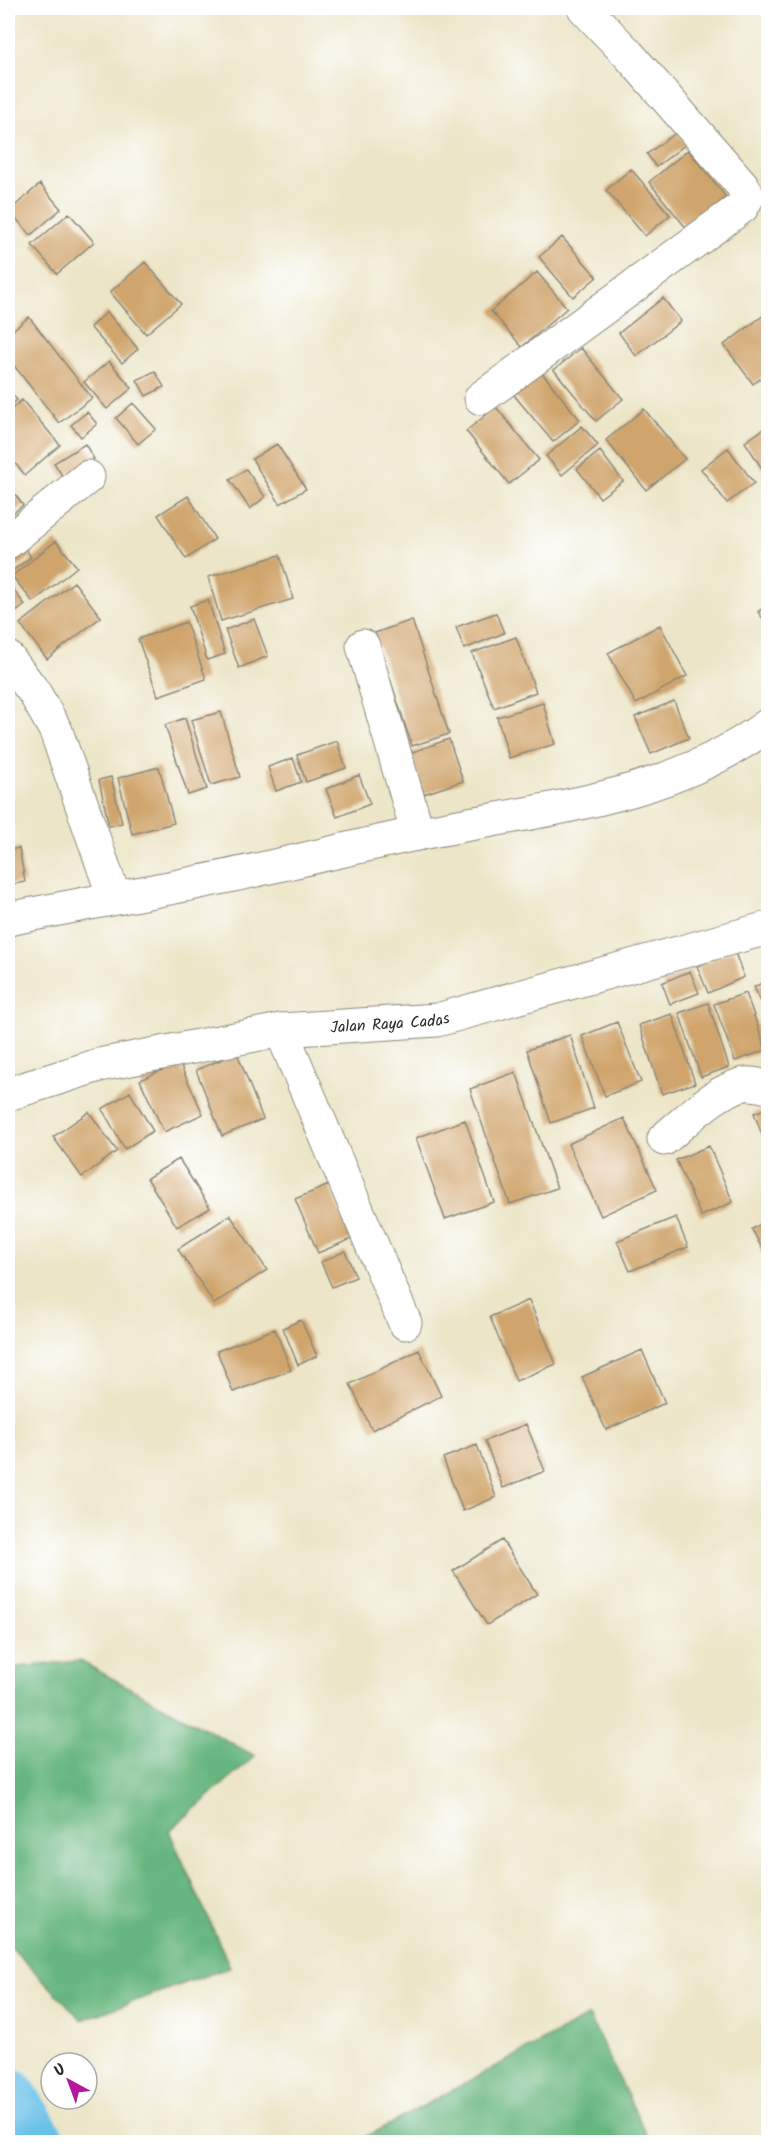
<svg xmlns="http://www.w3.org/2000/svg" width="776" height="2150" font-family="Kalam,sans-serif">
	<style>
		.forest { fill: #68b67f; stroke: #4a7055; stroke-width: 1.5 }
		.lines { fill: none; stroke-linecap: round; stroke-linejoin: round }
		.river { stroke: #6bc1e8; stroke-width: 60 }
		.building { fill: #d0a56d }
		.minor-casing { stroke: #8c8879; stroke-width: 35 }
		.minor { stroke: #fff; stroke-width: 33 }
		.labels { text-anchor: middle; stroke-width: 4.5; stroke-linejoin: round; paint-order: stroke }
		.street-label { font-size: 16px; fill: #2b2b2b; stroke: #fff }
	</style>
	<rect width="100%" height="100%" fill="#fff"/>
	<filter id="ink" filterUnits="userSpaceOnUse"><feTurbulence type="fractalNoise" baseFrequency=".0167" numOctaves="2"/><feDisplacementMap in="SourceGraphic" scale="12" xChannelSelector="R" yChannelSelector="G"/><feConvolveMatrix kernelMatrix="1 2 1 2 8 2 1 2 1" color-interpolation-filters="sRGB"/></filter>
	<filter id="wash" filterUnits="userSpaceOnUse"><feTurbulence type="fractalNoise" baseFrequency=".008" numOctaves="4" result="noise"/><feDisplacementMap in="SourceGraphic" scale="24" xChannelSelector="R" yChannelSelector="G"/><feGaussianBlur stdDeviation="1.35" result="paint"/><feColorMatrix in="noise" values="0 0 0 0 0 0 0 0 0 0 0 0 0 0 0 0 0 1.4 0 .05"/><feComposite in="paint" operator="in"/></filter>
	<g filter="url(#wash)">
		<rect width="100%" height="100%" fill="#ece5c7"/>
		<path class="forest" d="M80,1661L255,1756L169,1831L230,1967L82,2020L8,1944V1668Z
			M589,2016L650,2142H357Z"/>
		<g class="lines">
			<path class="river" d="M8,2098L35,2142"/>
		</g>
		<g id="blocks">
			<path class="building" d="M677,132L686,144L656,167L647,154Z
				M688,150L726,197L687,229L649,182Z
				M631,169L670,215L645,236L606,190Z
				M40,184L61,209L31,235L9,211Z
				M69,213L94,242L57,274L32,245Z
				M562,237L597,277L573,297L539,257Z
				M145,262L181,304L146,334L110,292Z
				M537,272L567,308L522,347L491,311Z
				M663,298L681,321L636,356L619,333Z
				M107,312L138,349L122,363L90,327Z
				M768,312V373L753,384L724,345Z
				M29,317L92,398L59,423L8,358V334Z
				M581,348L623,399L596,421L554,370Z
				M109,361L132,388L107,409L84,382Z
				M155,371L164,387L146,396L137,380Z
				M542,373L580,420L553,442L514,395Z
				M8,389L17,400L8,408Z
				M22,400L60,445L25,475L8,455V412Z
				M133,403L156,429L138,444L116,418Z
				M496,407L539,460L509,484L466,431Z
				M644,409L685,459L646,490L606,440Z
				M87,412L97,424L81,437L71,425Z
				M582,426L598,445L562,475L546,456Z
				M768,426V478L745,442Z
				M85,444L94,459L63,477L54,463Z
				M277,444L306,489L280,504L252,459Z
				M728,448L754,483L727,503L701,469Z
				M600,451L623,481L600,498L577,469Z
				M246,469L265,497L250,509L230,480Z
				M8,485L23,505L8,517Z
				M188,496L215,539L186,559L158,515Z
				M56,541L77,567L33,602L12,576Z
				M22,544L31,557L9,573L8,555Z
				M280,555L293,599L221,621L208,577Z
				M8,582L25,605L8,618Z
				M74,582L101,617L47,659L20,624Z
				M208,600L225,654L207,660L190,606Z
				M768,604V625L758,612Z
				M496,613L504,633L464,649L456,627Z
				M254,619L268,656L239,668L225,630Z
				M412,620L449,734L412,746L375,633Z
				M186,622L206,679L158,696L138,639Z
				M660,625L687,676L636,704L608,653Z
				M516,637L536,692L494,708L472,653Z
				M674,701L689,738L651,754L635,717Z
				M543,703L555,744L509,758L497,717Z
				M221,712L240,777L211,785L191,720Z
				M185,718L207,789L188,795L165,725Z
				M449,739L463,781L424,794L410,753Z
				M337,741L346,768L306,782L297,755Z
				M293,758L301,782L276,791L268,767Z
				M159,767L174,823L132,834L118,778Z
				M359,775L370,804L337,817L326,789Z
				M111,777L122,823L109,826L99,780Z
				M19,848L25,882L8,885V850Z
				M734,950L744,977L708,993L697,966Z
				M690,971L699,993L670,1004L662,983Z
				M768,980V1016L754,987Z
				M746,993L766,1050L735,1061L714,1004Z
				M708,1003L729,1067L701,1077L679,1013Z
				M672,1014L695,1083L662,1094L639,1025Z
				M617,1022L641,1082L605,1096L582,1036Z
				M570,1035L594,1108L551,1123L527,1050Z
				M237,1053L263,1119L222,1136L196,1070Z
				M179,1062L203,1114L164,1132L140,1080Z
				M516,1072L557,1188L510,1204L470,1089Z
				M130,1092L153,1131L125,1149L102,1109Z
				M768,1108V1151L754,1113Z
				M89,1112L117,1151L82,1177L53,1137Z
				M624,1118L657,1190L601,1216L568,1144Z
				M465,1120L494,1202L445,1219L416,1138Z
				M709,1146L733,1202L701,1216L676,1160Z
				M179,1159L210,1208L177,1227L147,1178Z
				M329,1185L351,1239L318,1253L295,1199Z
				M230,1215L267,1270L214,1304L178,1249Z
				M676,1217L688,1247L630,1271L617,1241Z
				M768,1220V1260L752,1229Z
				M345,1251L356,1277L332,1287L321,1262Z
				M529,1300L556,1364L516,1381L490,1317Z
				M301,1320L317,1356L298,1365L283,1328Z
				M275,1329L291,1370L233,1392L217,1351Z
				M419,1350L441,1396L372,1430L350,1384Z
				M642,1350L665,1403L606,1430L582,1377Z
				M526,1424L545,1471L503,1488L485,1441Z
				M477,1445L496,1497L463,1511L443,1458Z
				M502,1540L537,1594L487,1625L453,1571Z"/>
		</g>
	</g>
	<g filter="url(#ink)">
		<use href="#blocks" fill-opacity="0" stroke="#8c8879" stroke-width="1.5"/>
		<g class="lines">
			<defs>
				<g id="minor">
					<path d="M481,398L742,207L748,196L742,185L629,55L584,8"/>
					<path d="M8,542L88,477"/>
					<path d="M363,646L418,834"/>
					<path d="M8,658L34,692L56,731L114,897"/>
					<path d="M8,919C71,906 135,895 199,882C272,868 344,849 416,834C538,809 666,801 768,725"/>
					<path d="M281,1030L405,1323"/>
					<path id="s1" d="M8,1094L99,1065L281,1030L437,1020L768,928"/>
					<path d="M664,1139C686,1121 717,1089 745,1084C752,1083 761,1086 768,1087"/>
				</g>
			</defs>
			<use href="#minor" class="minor-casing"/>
			<use href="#minor" class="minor"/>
		</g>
	</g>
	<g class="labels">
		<g class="street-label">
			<text dy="6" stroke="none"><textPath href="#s1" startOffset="390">Jalan Raya Cadas</textPath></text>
		</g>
	</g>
	<rect width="776" height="2150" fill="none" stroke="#fff" stroke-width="30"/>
	<g transform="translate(69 2081) rotate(319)"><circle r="28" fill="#ffffff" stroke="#aaaaaa" stroke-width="1.5"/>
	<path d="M0-4.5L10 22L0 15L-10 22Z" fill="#b5179e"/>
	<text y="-9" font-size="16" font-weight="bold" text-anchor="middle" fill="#2b2b2b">U</text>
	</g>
</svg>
